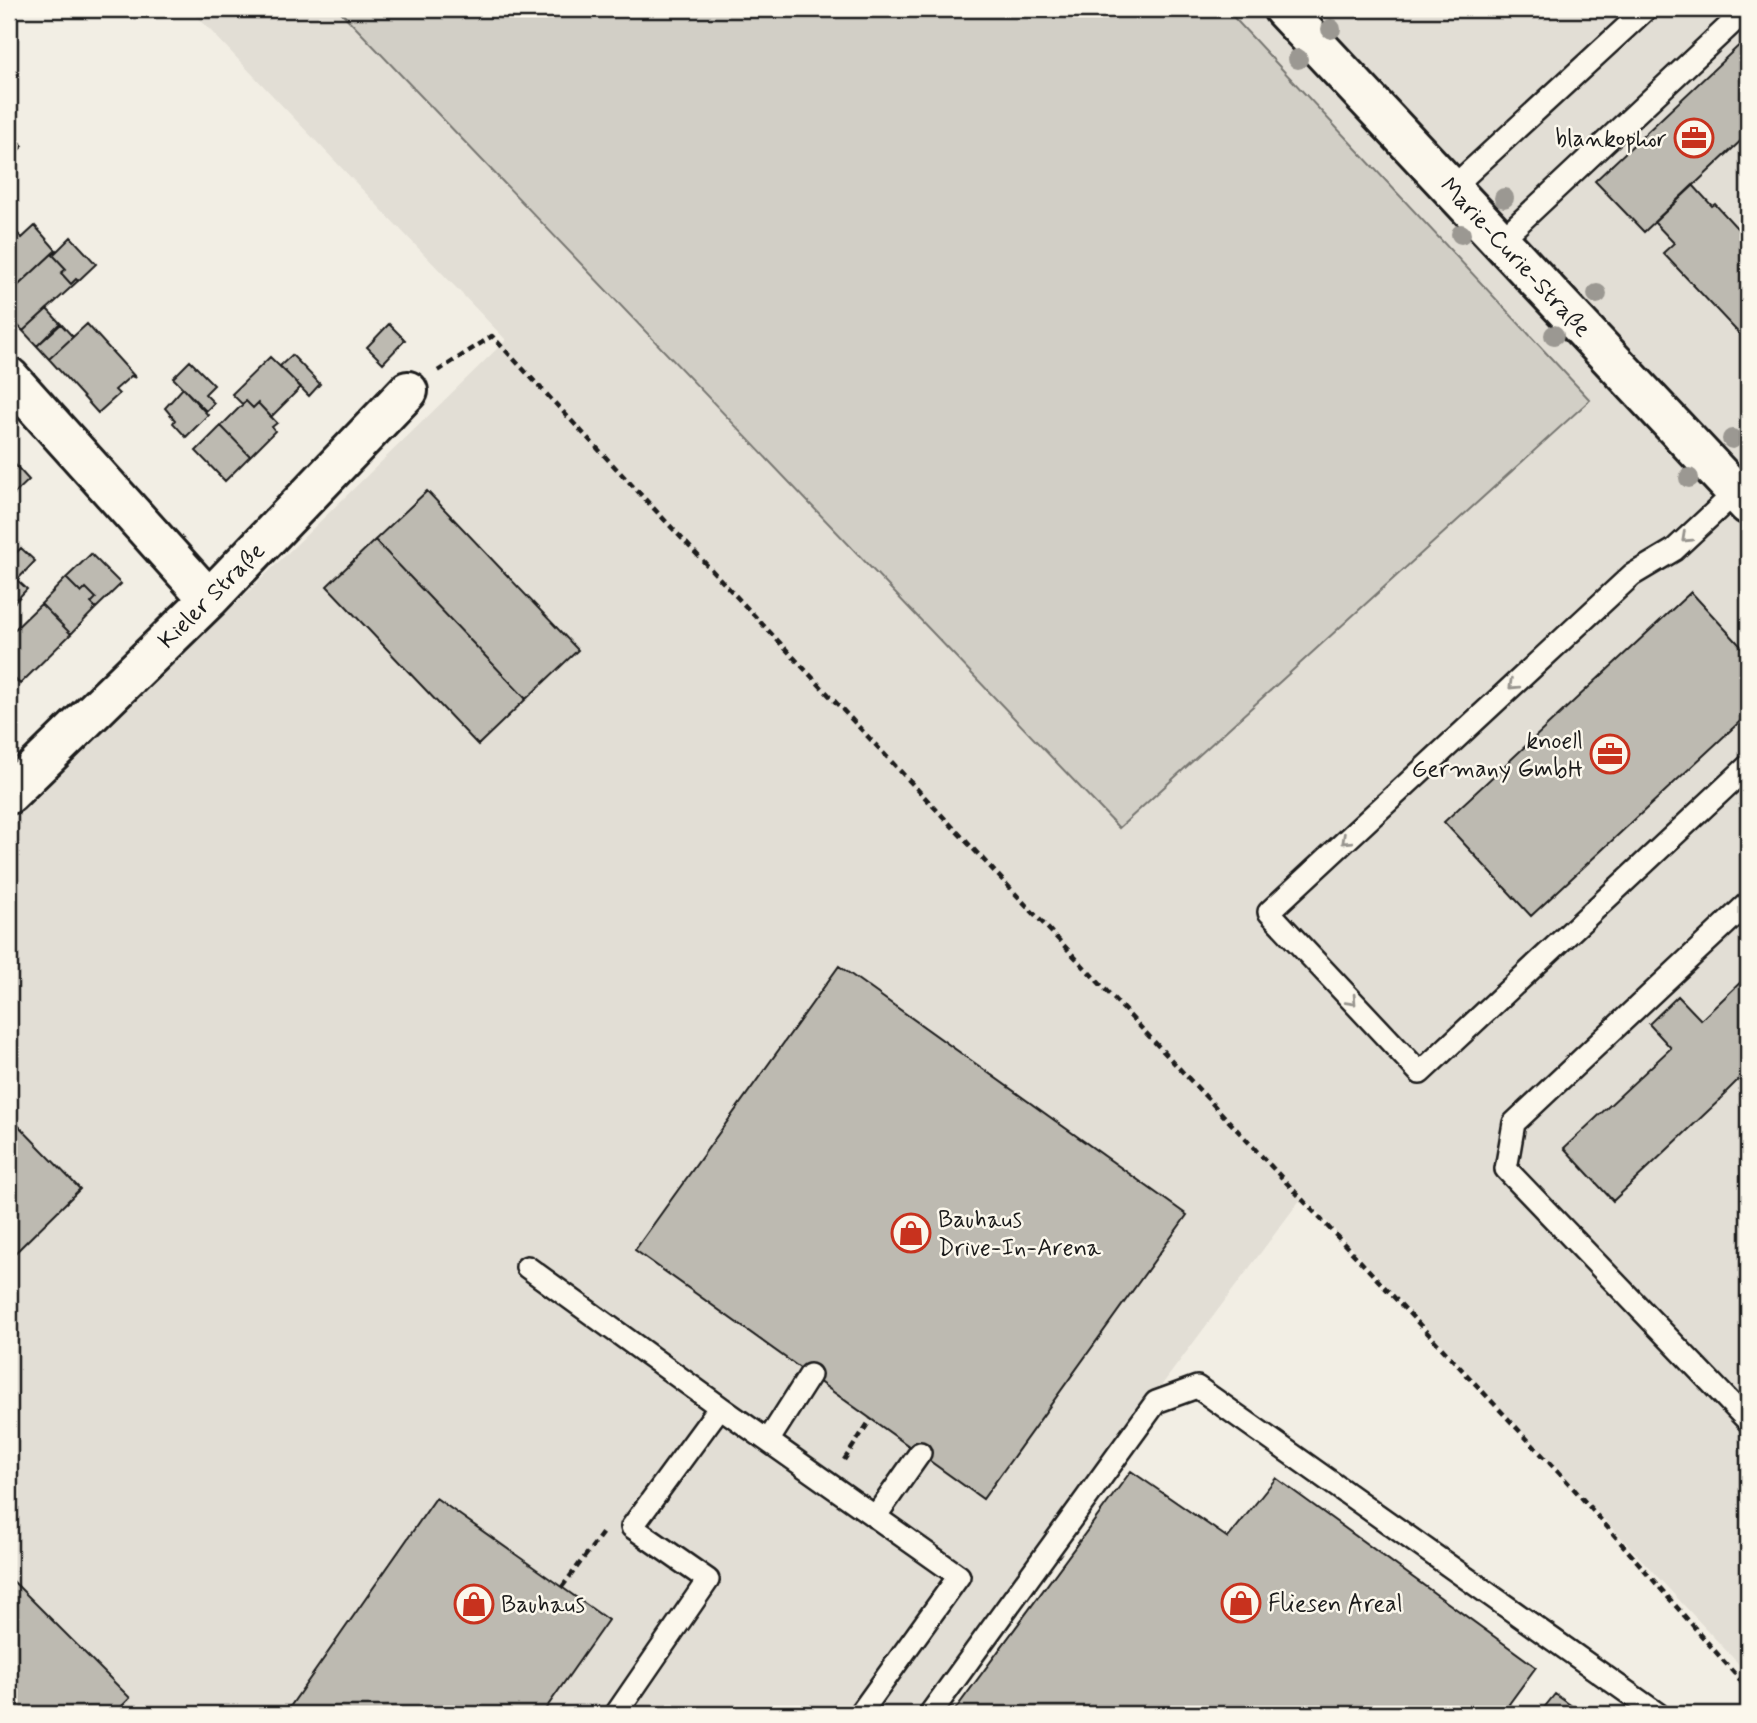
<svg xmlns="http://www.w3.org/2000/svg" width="1757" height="1723" font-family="Mynerve,sans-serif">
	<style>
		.built { fill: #e2ded5 }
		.green { fill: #d2cfc6; stroke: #777671; stroke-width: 2 }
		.building { fill: #bdbab1; stroke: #1c1c1c; stroke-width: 2 }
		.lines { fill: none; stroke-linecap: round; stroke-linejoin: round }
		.service-casing { stroke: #1c1c1c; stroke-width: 26 }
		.minor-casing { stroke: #1c1c1c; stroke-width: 44 }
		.path { stroke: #1c1c1c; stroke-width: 4.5; stroke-dasharray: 7 5; stroke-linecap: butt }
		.service { stroke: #fbf7ec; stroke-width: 21 }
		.minor { stroke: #fbf7ec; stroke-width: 38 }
		.tree { fill: #9b9892 }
		.oneway { stroke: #97948e }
		.labels { text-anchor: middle; stroke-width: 5; stroke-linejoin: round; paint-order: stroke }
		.poi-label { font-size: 24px; fill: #1c1c1c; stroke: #fbf7ec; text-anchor: start }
		.street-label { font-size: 24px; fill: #1c1c1c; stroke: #fbf7ec }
	</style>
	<rect width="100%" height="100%" fill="#f2eee4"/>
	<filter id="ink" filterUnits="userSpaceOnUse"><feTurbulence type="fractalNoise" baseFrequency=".0143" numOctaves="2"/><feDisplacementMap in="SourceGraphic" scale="14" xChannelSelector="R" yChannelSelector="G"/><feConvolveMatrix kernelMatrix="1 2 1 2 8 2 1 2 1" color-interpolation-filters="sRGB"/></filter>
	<g filter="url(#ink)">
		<path class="built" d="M190,9H338L1119,827L1590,400L1226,9H1748V1674L1303,1196L916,1714H9V825L506,340Z"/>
		<path class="green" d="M338,9H1226L1590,400L1119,828Z"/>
		<path class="building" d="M1748,37V134L1644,232L1595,181Z
			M9,131L23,146L9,159Z
			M1693,185L1712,206L1715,204L1748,240V343L1663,253L1674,243L1654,222Z
			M10,226L22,238L35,226L56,250L9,294Z
			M71,237L96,264L78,281L76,279L71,284L61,273L66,269L53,255Z
			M52,254L66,269L61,273L71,284L76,279L78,281L23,331L9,316V294Z
			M47,309L60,323L37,346L23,331Z
			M61,324L73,337L49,359L37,346Z
			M87,324L136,378L131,376L115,390L119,394L98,413L49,359Z
			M389,324L405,340L383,363L367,347Z
			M292,355L320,384L309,396L280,366Z
			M270,357L301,387L271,417L258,403L253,408L246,401L242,404L232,394Z
			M190,361L214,385L205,394L214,403L206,411L173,378Z
			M183,388L208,415L186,437L173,423L175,420L165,408Z
			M246,401L253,408L258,403L277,423L272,427L275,431L250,456L221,426Z
			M221,426L250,456L225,481L196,451Z
			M9,458L29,480L9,499Z
			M427,491L578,650L526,699L375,540Z
			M375,540L526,699L478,745L327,586Z
			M21,548L35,561L17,580L9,571V560Z
			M91,554L121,584L96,608L91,603L96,598L86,588L81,593L66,578Z
			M66,578L81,593L86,588L96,598L91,603L96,608L71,634L41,604Z
			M17,580L27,589L10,607L9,588Z
			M1691,592L1748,654V714L1531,916L1444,822Z
			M41,604L71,634L20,684L9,673V635Z
			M839,966L1187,1215L983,1499L635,1250Z
			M1748,975V1075L1745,1078L1742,1076L1725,1093L1726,1094L1613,1201L1564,1148L1671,1048L1649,1024L1678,996L1701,1020Z
			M9,1116L80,1189L9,1259Z
			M1131,1471L1228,1538L1276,1478L1536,1667L1509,1704L1522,1714H952Z
			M436,1498L608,1620L542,1714H285Z
			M9,1577L130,1698L114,1714H9Z
			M1555,1694L1583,1714H1539Z"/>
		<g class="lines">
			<defs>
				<path id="service" d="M1451,189L1646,9
					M1500,241L1747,9
					M1736,492L1674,550L1632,575L1269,912L1420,1073L1748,766
					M1748,903L1514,1123L1506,1169L1748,1421
					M527,1267L720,1407
					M768,1441L810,1375
					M875,1517L920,1453
					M616,1714L708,1580L632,1527L720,1407L959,1576L860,1714
					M930,1714L1156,1402L1197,1387L1658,1714"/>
				<path id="minor" d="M1283,9L1748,505
					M9,377L209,599
					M9,794L209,599L408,391"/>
			</defs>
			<use href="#service" class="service-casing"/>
			<use href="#minor" class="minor-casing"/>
			<path class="path" d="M438,371L492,336L1574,1489L1748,1689
				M844,1460L871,1419
				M562,1587L604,1531"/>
			<use href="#service" class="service"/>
			<use href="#minor" class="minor"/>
		</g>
		<g class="tree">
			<circle cx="1331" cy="29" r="10"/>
			<circle cx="1298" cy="59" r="10"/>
			<circle cx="1504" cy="198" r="10"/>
			<circle cx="1461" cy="234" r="10"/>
			<circle cx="1597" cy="294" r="10"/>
			<circle cx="1554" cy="335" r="10"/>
			<circle cx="1732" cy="439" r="10"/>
			<circle cx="1689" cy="478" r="10"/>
		</g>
		<defs><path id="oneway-chevron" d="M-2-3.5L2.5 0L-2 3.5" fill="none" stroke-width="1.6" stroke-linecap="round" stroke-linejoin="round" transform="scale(1.75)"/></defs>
		<g class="oneway">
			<use href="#oneway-chevron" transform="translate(1686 538) rotate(137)"/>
			<use href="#oneway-chevron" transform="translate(1513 685) rotate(137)"/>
			<use href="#oneway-chevron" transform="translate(1346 840) rotate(137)"/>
			<use href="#oneway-chevron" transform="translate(1352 1001) rotate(47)"/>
		</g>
	</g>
	<defs>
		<symbol id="office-ring" viewBox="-11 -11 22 22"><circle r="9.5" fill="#fbf7ec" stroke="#c8321e" stroke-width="1.5"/><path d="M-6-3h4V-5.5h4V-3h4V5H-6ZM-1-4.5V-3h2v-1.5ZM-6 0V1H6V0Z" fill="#c8321e"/></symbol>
		<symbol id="shop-ring" viewBox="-11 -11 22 22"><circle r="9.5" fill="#fbf7ec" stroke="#c8321e" stroke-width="1.5"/><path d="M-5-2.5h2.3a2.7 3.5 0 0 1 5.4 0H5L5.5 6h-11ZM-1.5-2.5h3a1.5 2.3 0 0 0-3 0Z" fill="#c8321e"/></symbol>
	</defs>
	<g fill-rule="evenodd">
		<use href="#office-ring" x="1672" y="116" width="44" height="44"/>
		<use href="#office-ring" x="1588" y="732" width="44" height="44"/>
		<use href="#shop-ring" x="889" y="1211" width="44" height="44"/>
		<use href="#shop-ring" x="1219" y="1581" width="44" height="44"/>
		<use href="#shop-ring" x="452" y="1582" width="44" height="44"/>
	</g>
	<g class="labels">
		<g class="poi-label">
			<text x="1667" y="146" text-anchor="end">blankophor</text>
			<text x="1583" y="748" text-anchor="end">knoell<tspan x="1583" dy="28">Germany GmbH</tspan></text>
			<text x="938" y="1227">Bauhaus<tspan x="938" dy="28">Drive-In-Arena</tspan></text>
			<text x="1268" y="1611">Fliesen Areal</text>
			<text x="501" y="1612">Bauhaus</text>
		</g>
		<g class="street-label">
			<text transform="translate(1516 257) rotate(47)" y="8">Marie-Curie-Straße</text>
			<text transform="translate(211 595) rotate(-45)" y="8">Kieler Straße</text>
		</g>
	</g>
	<rect width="1757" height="1723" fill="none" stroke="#fbf7ec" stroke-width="35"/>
	<rect x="18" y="18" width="1722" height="1688" fill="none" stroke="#1c1c1c" stroke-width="2.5" filter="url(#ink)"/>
</svg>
